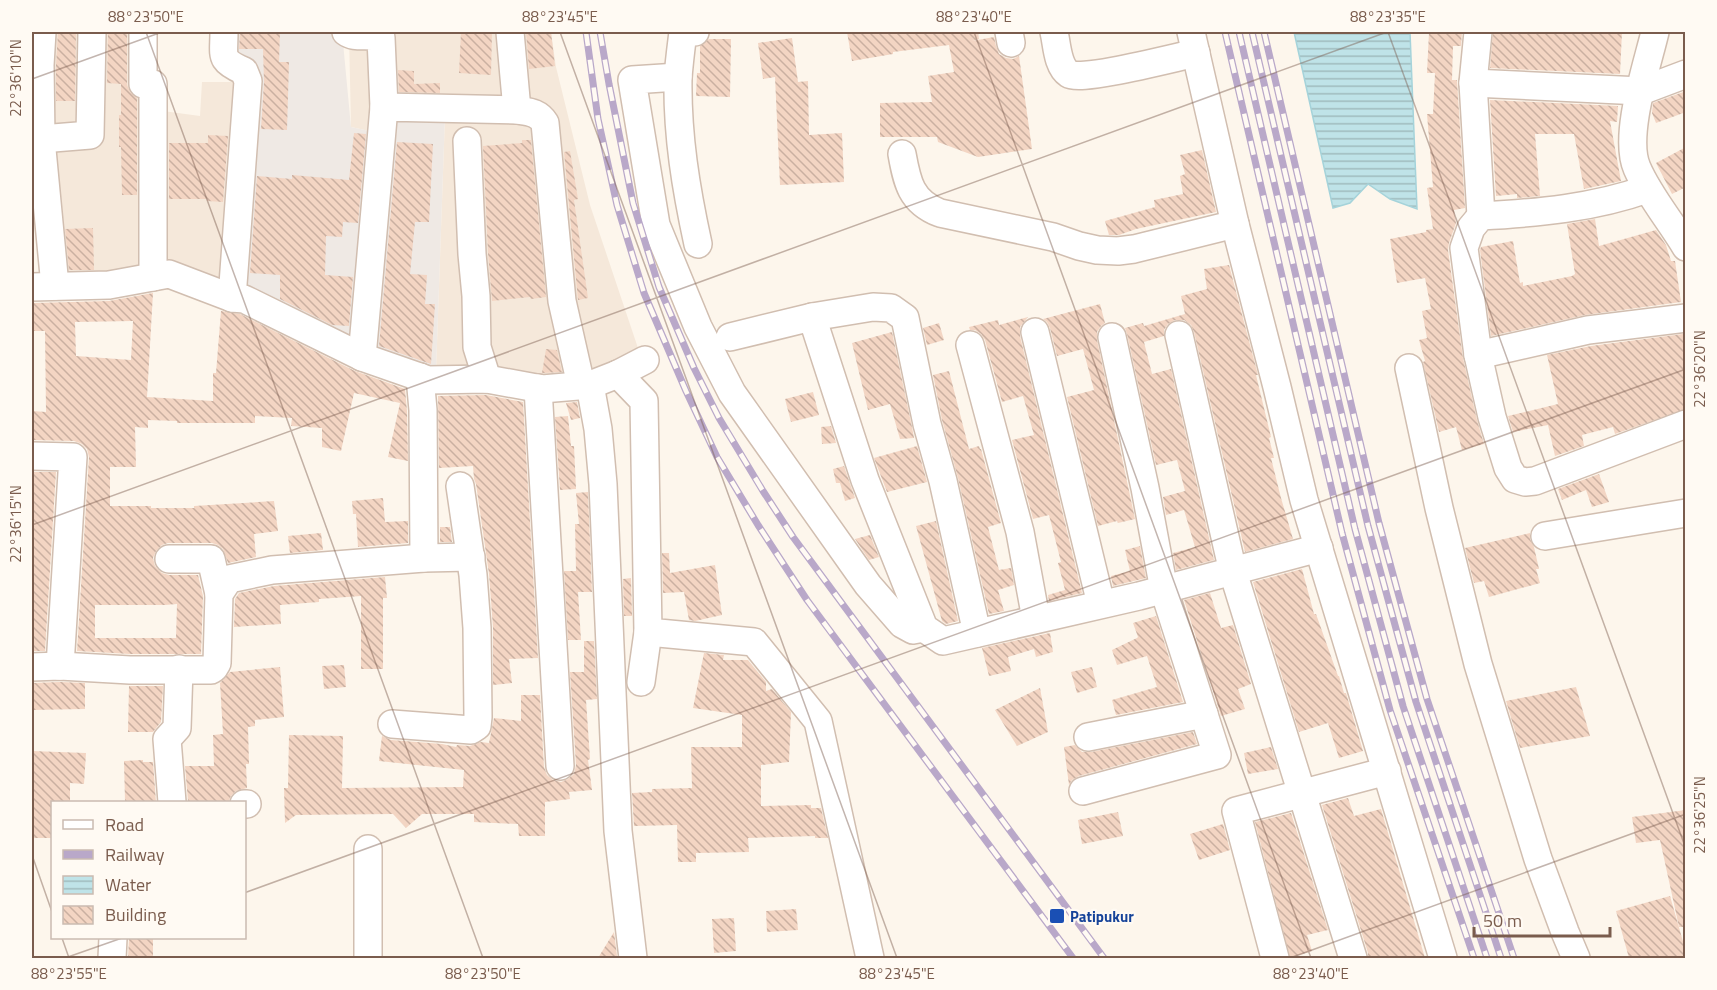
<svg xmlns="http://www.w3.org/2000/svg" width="1717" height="990" viewBox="0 0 1717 990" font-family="'Titillium Web',sans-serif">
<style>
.residential{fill:#f5e8da}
.industrial{fill:#efe9e4}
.water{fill:url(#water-rules);stroke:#a5d3da;stroke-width:1.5}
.building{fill:url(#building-back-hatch);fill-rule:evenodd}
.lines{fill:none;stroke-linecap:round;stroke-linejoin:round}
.minor-casing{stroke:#d1beb0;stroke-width:30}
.minor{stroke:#fff;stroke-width:27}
.rail-casing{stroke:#b9a8c9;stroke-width:7}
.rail{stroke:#fffaf3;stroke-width:4.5;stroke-dasharray:14;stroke-linecap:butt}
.ticks{fill:none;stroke:#7a5c4d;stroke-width:1.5;stroke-opacity:0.45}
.transit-dot{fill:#1a4fb4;stroke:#fffaf3;stroke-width:2}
.labels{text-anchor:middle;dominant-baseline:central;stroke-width:4.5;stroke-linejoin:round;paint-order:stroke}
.transit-label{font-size:15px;font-weight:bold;fill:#164399;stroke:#fffaf3;text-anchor:start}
.neatline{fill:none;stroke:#7a5c4d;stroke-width:2}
.ticks-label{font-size:15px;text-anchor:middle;fill:#7a5c4d}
</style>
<defs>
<pattern id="water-rules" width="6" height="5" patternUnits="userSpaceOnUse" patternTransform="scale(1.5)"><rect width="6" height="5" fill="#bfe3e8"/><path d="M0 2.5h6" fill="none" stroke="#a0bbbe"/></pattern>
<pattern id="building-back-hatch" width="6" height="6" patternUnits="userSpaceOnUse" patternTransform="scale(1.5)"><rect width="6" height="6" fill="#f3d5c3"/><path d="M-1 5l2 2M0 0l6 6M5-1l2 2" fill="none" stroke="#cab0a1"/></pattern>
</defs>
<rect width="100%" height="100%" fill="#fdf6ec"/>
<g class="residential">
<polygon points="42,32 148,32 163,111 200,116 202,82 239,82 227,283 61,281"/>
<polygon points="349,32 551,32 556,67 590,205 640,354 594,378 436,372 445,116 388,135 351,127"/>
</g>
<polygon class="industrial" points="229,32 342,32 351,127 388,135 387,114 445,115 436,372 241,295 254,69 231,63"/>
<polygon class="water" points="1294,32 1410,32 1417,209 1390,199 1368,184 1350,203 1333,208"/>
<g class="building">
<polygon points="58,32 76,32 75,101 56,101 56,65"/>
<polygon points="108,32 127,32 127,85 130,92 137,98 137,195 122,195 121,147 119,147 119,115 121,115 121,84 107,83"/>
<polygon points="240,32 280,32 279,62 289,62 287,130 261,129 264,82 263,49 239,49"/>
<polygon points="461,32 492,32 491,75 459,73"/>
<polygon points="526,32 551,32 555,66 529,69"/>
<polygon points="847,32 978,32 979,39 972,41 994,37 996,46 999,54 1006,58 1013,59 1019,56 1032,149 978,157 938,142 937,137 880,137 880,103 932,102 928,76 954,72 949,45 893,52 893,54 852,61"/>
<polygon points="1429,32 1462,32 1461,46 1453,46 1452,80 1457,80 1465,208 1454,210 1456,223 1449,243 1448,250 1463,358 1477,420 1484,444 1462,450 1456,427 1439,432 1423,362 1425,361 1419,340 1427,338 1422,311 1431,309 1425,278 1397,283 1390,239 1426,232 1426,230 1433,229 1427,188 1433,187 1427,114 1433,114 1435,73 1427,73"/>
<polygon points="1493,32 1622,32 1620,74 1490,68"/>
<polygon points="792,38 798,82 808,81 809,135 842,133 844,182 780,185 775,77 763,79 758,43"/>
<polygon points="709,39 731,39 730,97 696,96 697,73 700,73 700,46"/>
<polygon points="398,70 414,71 414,84 440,83 440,93 399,92"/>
<polygon points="1686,91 1686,112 1656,123 1652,113 1653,103"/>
<polygon points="1490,100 1618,106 1617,122 1610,121 1621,181 1584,189 1574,134 1535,134 1540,196 1517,198 1517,194 1496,196"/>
<polygon points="354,133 366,134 358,223 343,222 342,237 326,236 325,275 353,277 349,326 332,325 280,299 280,275 250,273 257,176 292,179 292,175 349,180"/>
<polygon points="208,135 228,136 223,202 207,201 207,199 169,199 169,143 208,143"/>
<polygon points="522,140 531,140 546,297 531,299 530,297 492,301 488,253 483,146 522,143"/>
<polygon points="397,142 433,144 429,222 415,222 410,274 427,275 425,304 435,304 431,364 379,346"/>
<polygon points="1686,147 1686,187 1672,194 1656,163"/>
<polygon points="1202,150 1216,212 1136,229 1119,235 1109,235 1105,221 1155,207 1154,200 1183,194 1180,176 1185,174 1180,155"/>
<polygon points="570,151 578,199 574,200 588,298 578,300 564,152"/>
<polygon points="1595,219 1599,246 1656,230 1666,245 1671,261 1675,261 1681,302 1585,315 1491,336 1480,250 1481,247 1513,241 1520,283 1523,282 1523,286 1572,276 1575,274 1567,224"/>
<polygon points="93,228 94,270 69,270 65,229"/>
<polygon points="1229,265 1258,375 1256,375 1271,437 1269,438 1274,458 1271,458 1281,498 1293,539 1245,552 1194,332 1191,325 1184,320 1175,320 1168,324 1164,330 1164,336 1144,342 1152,374 1171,369 1214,560 1176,570 1173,553 1195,547 1184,510 1166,515 1163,497 1185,491 1177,460 1156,465 1127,334 1125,328 1143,323 1144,326 1185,314 1181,296 1207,289 1204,269"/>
<path d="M153,293L147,397L213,401V373H216L221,311L240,314L355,371L405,389L407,411L408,461L388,457L400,403L354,393L341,451L322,447V428L291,426L292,418L255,416V423H177V421L148,420V428L135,427L136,467H110V506H151V508H194V506L274,501L278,531L254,534L256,557L228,563L223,549L218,545L212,543H168L162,545L156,551L153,558L155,566L162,573L169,575H198L203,596L201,654H130L77,651L89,457L87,449L82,444L74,441L32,440V411L46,412L45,331H34V303L109,301ZM133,321L131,360L76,356L75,322ZM177,604L176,638H95V605H165Z"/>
<polygon points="1100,304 1105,323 1101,326 1097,332 1097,340 1135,519 1118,523 1117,521 1098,526 1067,397 1094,390 1083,349 1057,356 1050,328 1047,322 1043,319"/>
<polygon points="1028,317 1020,327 1020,336 1082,593 1049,601 1048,595 1065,590 1058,563 1061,562 1049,515 1033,519 1012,440 1034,435 1023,396 1002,402 985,340 981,334 975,330 970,330 969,327 998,320 999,325"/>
<polygon points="939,323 944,340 927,345 923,328"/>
<polygon points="892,332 912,427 914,438 900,439 890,404 868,410 852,343"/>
<polygon points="1683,334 1686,346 1686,409 1615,434 1613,427 1582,435 1584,446 1555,456 1548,425 1513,432 1508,416 1558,404 1547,355 1591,346"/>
<polygon points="546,349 557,350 562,372 542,373"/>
<polygon points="949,371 969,449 979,446 980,449 981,449 1001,523 988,527 999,570 1011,568 1014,585 998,590 1004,611 989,614 958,478 942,420 933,375"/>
<polygon points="813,392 819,415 791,422 785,399"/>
<polygon points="486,395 523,402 538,658 509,659 512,683 493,685 493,628 489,574 476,484 474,479 473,466 439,468 438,396"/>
<polygon points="577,402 580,418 571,420 566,403"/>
<polygon points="568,416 571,446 574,446 576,489 560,490 555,417"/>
<polygon points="831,426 836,443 822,444 821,427"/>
<polygon points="917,446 927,482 887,492 874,458"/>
<polygon points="844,466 855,498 845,501 840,483 836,483 833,469"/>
<polygon points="32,472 56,472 45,651 32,651"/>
<polygon points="1599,474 1609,502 1592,507 1586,490 1562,500 1558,489"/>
<polygon points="588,492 592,592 578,592 581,640 568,640 564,571 576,571 575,524 579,524 576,493"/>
<polygon points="383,498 385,522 408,521 408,543 358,547 356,514 353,514 352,501"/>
<polygon points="936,521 958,621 946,624 942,621 916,526"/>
<polygon points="440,527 450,527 452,542 440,542"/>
<polygon points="321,533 323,550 290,553 288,536"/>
<polygon points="1530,533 1530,539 1534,547 1539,569 1536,569 1540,583 1489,597 1484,581 1474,583 1465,548"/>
<polygon points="870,535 879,557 869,560 855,539"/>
<polygon points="1140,546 1146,578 1113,586 1111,576 1130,571 1125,550"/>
<polygon points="662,553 669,553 670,573 715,565 722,615 695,621 689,620 684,592 663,593"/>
<polygon points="1302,569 1314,614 1316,614 1338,676 1339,676 1344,693 1346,693 1363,751 1339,758 1328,723 1299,732 1253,582"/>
<polygon points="385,577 387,598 383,598 383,669 361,669 361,596 319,599 319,602 280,605 281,624 234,627 235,599 239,593 274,586"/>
<polygon points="631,578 632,616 624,616 623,579"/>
<polygon points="1210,593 1221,628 1233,625 1251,684 1238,689 1245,709 1221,716 1184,600"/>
<polygon points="1156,616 1183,702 1116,715 1112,700 1157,687 1147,656 1117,665 1112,650 1137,638 1138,637 1133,623"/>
<polygon points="1050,633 1053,652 1036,657 1034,649 1008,657 1011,671 989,676 982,648"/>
<polygon points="584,641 594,641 597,699 586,700 590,759 588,760 592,790 569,792 570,799 545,802 545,836 519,836 518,824 474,822 474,814 422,814 406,828 393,814 296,815 285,823 284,788 288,788 289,735 343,736 342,788 463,787 464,770 379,761 382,736 391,740 442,744 456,747 457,745 470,746 481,742 489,743 494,718 521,721 521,695 540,695 544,767 547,775 553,780 561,782 568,779 574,774 576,765 570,672 584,672"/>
<polygon points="704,653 724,655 723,660 748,660 766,682 766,691 772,689 791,712 789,762 761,765 761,806 811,805 811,808 821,808 828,838 815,838 815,836 748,838 749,852 696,853 696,862 678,862 677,825 634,826 632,793 652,792 652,789 692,788 691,747 742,747 742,715 693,708"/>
<polygon points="344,665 346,687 324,689 322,666"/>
<polygon points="280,667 284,717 255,720 255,726 248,727 249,764 246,764 247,788 236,791 231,796 229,801 188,801 185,766 214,766 213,735 223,734 220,683 230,672"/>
<polygon points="1092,667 1097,687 1077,693 1071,672"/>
<polygon points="60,682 85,683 85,709 32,710 32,683"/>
<polygon points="129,686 163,686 161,722 153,732 128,732"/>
<polygon points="1576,687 1590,736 1520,748 1506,701"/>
<polygon points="1040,688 1048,732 1017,746 995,710"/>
<polygon points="1193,732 1197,744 1079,776 1072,780 1069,785 1064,747 1075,745 1082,752 1091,752"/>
<polygon points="1271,747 1278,769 1248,774 1244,753"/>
<polygon points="32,751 86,753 84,784 70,783 70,802 52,802 52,838 32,838"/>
<polygon points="143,760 143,762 153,762 156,802 125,801 124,761"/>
<polygon points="1348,798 1354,816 1381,809 1425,958 1368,958 1368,953 1322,805"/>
<polygon points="1686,810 1686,927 1679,927 1660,840 1636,843 1632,817"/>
<polygon points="1118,812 1123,836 1082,844 1078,820"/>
<polygon points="1291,813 1328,930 1307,935 1312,951 1290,958 1255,822"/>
<polygon points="1223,824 1230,850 1199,860 1190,834"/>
<polygon points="1670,896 1686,952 1686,958 1629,958 1616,911"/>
<polygon points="796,909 798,930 767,932 766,911"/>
<polygon points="734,918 736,951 714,953 712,919"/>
<polygon points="614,932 617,956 615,958 598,958"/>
<polygon points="129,938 153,938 153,958 128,958"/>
</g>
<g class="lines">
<g class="minor-casing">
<g id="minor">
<polyline points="42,32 40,65 41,139 55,286"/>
<polyline points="143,32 143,84 153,84 153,277"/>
<path d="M224,32C224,57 219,60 244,71L248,81L232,298"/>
<path d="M346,32C355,39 370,33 381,38L384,107"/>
<polyline points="510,32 517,110"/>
<path d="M695,32H683C681,48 679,63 678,78C677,135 686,189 698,244"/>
<polyline points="1009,32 1011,43"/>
<path d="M1054,32C1057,44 1057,66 1069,74C1081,82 1176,57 1196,53"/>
<polyline points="1191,32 1235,224 1277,387 1304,500 1443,958"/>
<polyline points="1478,32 1473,83 1481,216"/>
<path d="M1655,32C1647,66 1623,136 1637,168C1649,196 1670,220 1686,247"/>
<polyline points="678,77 632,80 656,225 698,327 732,393 868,585 902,624 913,630 924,628"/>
<polyline points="1473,83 1641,91 1686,74"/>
<polyline points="41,139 90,135 92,32"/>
<polyline points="467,141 472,254 476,296 477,347 487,379"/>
<path d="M902,154C907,182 911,202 940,213L1053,237L1079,246L1097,250L1118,251L1134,249L1235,224"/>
<path d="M1647,189C1594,208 1537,213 1481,216L1471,228L1464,248L1478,355L1492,417L1508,468L1515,479L1525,482L1535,481L1686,424"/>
<polyline points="32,287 109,285 169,274 232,298 244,299 362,357 428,380 487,379 542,389 590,385 618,374 645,360"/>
<polyline points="812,317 865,480 924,628 943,641 1139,596 1319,548"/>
<polyline points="1035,332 1101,604"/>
<polyline points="1179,335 1233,572 1353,958"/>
<polyline points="730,337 812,317 873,307 891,308 905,318 927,424 943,481 977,633"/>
<polyline points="970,345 1020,532 1036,619"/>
<polyline points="1478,355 1588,330 1686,318"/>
<path d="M362,357L384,107L517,110C529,112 538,112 545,123L562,301L581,385"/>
<polyline points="1409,368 1439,508 1478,664 1538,859 1565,932 1576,958"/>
<polyline points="618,374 644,401 648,632 754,642 818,721 870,958"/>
<polyline points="420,377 423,410 424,558"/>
<polyline points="590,385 598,429 603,484 618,831 633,958"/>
<polyline points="538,388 560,766"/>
<polyline points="32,456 73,457 60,666"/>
<polyline points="1545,536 1686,513"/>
<polyline points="169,559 211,559 219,594"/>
<polyline points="32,667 60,666 130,670 211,670 214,668 217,663 219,594 229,579 272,570 424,558 471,557"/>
<polyline points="641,682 648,632"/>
<polyline points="392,724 471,730 477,726 478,717 477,628 473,575 460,486"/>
<polyline points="1088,737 1204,714"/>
<polyline points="1083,791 1217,755 1164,590 1145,488 1112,337"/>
<polyline points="172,802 167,739 177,728 179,669"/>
<polyline points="244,804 247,804"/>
<polyline points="368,849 368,958"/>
<polyline points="112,958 113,938"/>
<polyline points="1275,958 1236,811 1387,771"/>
</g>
</g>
<use href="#minor" class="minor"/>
<g class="rail-casing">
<g id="rail">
<polyline points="586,32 598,119 617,205 644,293 686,391 717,457 758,525 807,600 1073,958"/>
<polyline points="600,32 609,84 633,203 659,287 694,368 719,418 763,491 793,537 1104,958"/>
<polyline points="1225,32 1342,533 1390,710 1474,958"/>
<polyline points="1239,32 1355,529 1403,706 1487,958"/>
<polyline points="1252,32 1368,526 1416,702 1501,958"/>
<polyline points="1264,32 1379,523 1427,699 1514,958"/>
</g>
</g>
<use href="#rail" class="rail"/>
</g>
<path class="ticks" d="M146,32L483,958M560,32L897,958M974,32L1311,958M1388,32L1686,849M32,79L162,32M32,525L1387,32M32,855L52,912M244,893L1686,369M62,938L69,958M65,958L122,938M1290,958L1686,814"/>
<rect class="transit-dot" x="1049" y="908" width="16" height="16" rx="3"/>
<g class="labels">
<g class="transit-label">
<text x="1070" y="916">Patipukur</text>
</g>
</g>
<rect width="1717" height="990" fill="none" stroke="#fffaf3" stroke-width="66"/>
<rect x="51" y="801" width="195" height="138" fill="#fffaf3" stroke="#cabbb1" stroke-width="1.5"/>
<rect x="63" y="820" width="30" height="9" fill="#ffffff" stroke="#cabbb1" stroke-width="1.5"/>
<text x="105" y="831" font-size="18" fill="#7a5c4d">Road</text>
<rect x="63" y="850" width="30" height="9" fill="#b9a8c9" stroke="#cabbb1" stroke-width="1.5"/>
<text x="105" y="861" font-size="18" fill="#7a5c4d">Railway</text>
<rect x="63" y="876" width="30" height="18" fill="url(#water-rules)" stroke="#cabbb1" stroke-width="1.5"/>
<text x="105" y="891" font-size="18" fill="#7a5c4d">Water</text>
<rect x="63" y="906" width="30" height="18" fill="url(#building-back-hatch)" stroke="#cabbb1" stroke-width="1.5"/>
<text x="105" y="921" font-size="18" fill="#7a5c4d">Building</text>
<path d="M1474 927v9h136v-9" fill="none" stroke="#7a5c4d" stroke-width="3"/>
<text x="1483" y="927" font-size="18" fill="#7a5c4d" stroke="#fffaf3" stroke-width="4.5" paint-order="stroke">50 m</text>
<rect x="33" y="33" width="1651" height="924" class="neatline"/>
<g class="ticks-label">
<text x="146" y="22">88°23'50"E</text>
<text x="560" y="22">88°23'45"E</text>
<text x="974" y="22">88°23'40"E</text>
<text x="1388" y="22">88°23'35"E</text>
<text transform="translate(16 78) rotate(-90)" y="5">22°36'10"N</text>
<text transform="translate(1700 369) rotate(-90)" y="5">22°36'20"N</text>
<text transform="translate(16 524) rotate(-90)" y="5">22°36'15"N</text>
<text transform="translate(1700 815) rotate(-90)" y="5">22°36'25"N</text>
<text x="69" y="979">88°23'55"E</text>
<text x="483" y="979">88°23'50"E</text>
<text x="897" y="979">88°23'45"E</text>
<text x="1311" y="979">88°23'40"E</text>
</g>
</svg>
